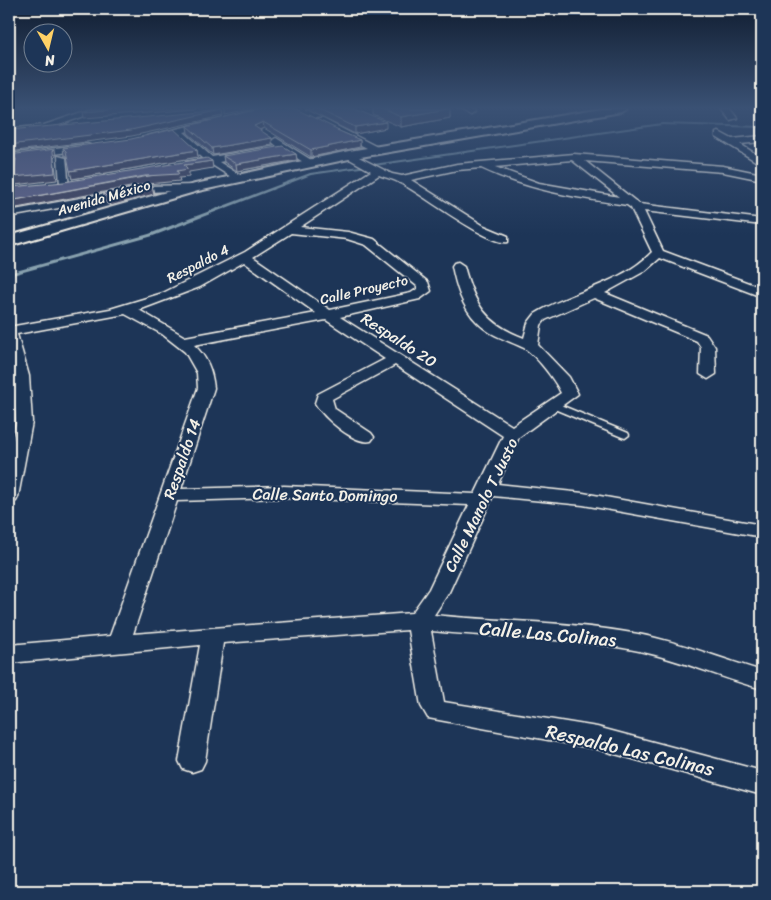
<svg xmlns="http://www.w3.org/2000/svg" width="771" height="900" viewBox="0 0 771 900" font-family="Sriracha,sans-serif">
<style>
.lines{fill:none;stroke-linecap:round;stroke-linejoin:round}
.stream{fill:#89a2af;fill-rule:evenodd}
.service-casing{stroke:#f4f1e8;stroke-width:3}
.minor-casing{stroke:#f4f1e8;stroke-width:3}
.tertiary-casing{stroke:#f4f1e8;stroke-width:4}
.service{fill:#1d3557;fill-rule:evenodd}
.minor{fill:#1d3557;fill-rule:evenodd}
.tertiary{fill:#1d3557;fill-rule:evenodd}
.wall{fill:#555878;stroke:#f4f1e8}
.shaded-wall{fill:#454762;stroke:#f4f1e8}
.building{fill:#63668c;stroke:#f4f1e8}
.labels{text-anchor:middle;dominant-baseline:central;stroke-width:4;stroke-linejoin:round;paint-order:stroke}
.far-street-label{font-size:14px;fill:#f4f1e8;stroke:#1d3557}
.street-label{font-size:16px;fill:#f4f1e8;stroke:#1d3557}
.near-street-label{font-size:19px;fill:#f4f1e8;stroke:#1d3557}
</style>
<rect width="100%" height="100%" fill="#1d3557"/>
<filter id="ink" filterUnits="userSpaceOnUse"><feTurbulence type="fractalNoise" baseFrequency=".02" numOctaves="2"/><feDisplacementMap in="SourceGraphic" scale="10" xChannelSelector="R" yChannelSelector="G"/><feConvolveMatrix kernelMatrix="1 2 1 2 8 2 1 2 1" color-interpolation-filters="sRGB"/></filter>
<g filter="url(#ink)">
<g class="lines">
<polygon class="stream" points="662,123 762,126 762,128 662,125 311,175 153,236 9,276 9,273 149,234 310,173"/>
<g class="service-casing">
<polygon id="service" points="552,404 558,404 628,433 629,435 625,438 622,437 552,408 551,406"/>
</g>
<g class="minor-casing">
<g id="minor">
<polygon points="92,109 104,109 48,129 9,135 9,129 44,125"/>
<polygon points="458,109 470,109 474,112 470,115"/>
<polygon points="721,109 730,109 737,118 730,120"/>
<polygon points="317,119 323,119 383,150 375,152 317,123"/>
<polygon points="210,121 213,122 213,126 184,132 212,157 277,146 271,141 276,138 316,163 308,165 284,150 219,162 243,177 244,179 239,182 209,163 185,166 185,162 203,159 175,134 152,139 147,136"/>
<polygon points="719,132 732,139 762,136 762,142 740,144 762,158 762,165 716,137 716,133"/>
<polygon points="87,144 90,145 90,149 9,160 9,154"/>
<path d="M349,152L392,174L402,176L457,164L574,154L723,166L762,174V180L723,172L585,161L639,204L762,219V225L644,211L663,251L762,288V297L660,258L645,271L605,293L707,335L715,347L716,374L708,379L700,374L701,347L697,341L594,298L545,320L541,325L538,345L569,377L578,394L519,437L498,484L583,493L762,525V537L583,505L493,496L449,592L434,615C502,622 571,621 638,634C680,642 722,659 762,671V689C721,678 681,660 639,651C570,637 500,638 431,631L444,702L597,727L762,771V795L597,749L428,718L421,706L408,630L223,643L205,761L201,769L192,772L183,769L179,761L200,645L9,663V645L110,636L198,388L197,373L185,352L162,334L125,314L17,334L29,376L32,422L18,497L16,501L9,503V454L16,422L13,376L9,358V327L110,309L163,293L245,252L371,171L346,157L344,155ZM572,160L619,197L539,183L495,167ZM481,168C527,190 577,198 627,205L631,208L652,252C620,285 572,291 535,314L528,323L524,338C486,324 474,304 464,266L458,262L454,263L452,266C456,286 462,307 477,322C490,336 508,340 524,348C536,355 555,380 561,393L512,426L340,317L420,299L431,291L428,282L374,239L348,232L300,227L379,175C386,178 394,179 400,183C421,193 489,246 508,242V236L484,226L411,180L457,170ZM291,233L347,239L366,245L417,286V289L411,293L330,310L253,257ZM244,262L316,313L185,337L139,310L200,287ZM326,320L385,359L318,394L315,403C323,417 354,445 371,441L374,437L371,433L335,409L332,399L395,365L503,436L475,494L284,486L181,489L214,388C212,370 207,357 194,345ZM284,498L469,505L429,589L412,613L133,634L177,501Z"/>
<polygon points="58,156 66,158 69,187 65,188 60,185"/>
<polygon points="195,185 200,188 199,190 147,192 9,217 9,211 147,186"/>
</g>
</g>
<g class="tertiary-casing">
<polygon id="tertiary" points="602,109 626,109 621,112 349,159 198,191 9,246 9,236 195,184 349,151"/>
</g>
<use href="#service" class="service"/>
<use href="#minor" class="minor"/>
<use href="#tertiary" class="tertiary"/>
</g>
<g class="wall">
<polygon points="260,109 339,130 339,131 360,140 360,147 311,157 264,128 260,130 272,145 213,155 188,133 187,126"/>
<polygon points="305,109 355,109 386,128 355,134"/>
<polygon points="373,109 450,109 450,118 401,127 373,115"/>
<polygon points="63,148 197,150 198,157 72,179 68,157 64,155"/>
<polygon points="296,154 297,160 237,171 224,162 223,156"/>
<polygon points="152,186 154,194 110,206 105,202 103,193"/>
</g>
<g class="shaded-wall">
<polygon points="118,109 197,109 84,118 83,112"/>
<polygon points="225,109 255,109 225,115"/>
<polygon points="447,109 450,109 450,118 401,127 401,117"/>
<polygon points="222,110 223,116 132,136 9,152 9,145"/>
<polygon points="263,122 264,128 254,132 254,126"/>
<polygon points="386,122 386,128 355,134 355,127"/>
<polygon points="272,138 272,145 213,155 212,148"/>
<polygon points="360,140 360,147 311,157 311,150"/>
<polygon points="55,149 56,156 54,158 57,180 15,185 13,177 53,151"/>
<polygon points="197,150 198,157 72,179 70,171"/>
<polygon points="296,154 297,160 237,171 236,164"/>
<polygon points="9,159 16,159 18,166 9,166"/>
<polygon points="212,161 213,168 189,172 189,177 179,178 180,181 147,184 11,209 9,201 177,171 184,165"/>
<polygon points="152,186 154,194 110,206 108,198"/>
</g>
<g class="building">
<polygon points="91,109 118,109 83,112"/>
<polygon points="260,109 296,109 339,130 337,130 360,140 311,150 263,122 254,126 272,138 212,148 187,126"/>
<polygon points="317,109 355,109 386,122 355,127"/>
<polygon points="383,109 447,109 401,117"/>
<polygon points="222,110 131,130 9,145 9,130"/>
<polygon points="174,129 197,150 70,171 66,151 63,148 131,139"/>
<polygon points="283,146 296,154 236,164 223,156"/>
<polygon points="55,149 53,151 55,173 13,177 16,159 9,159 9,155"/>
<polygon points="207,158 212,161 184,165 188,169 177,171 179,174 145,176 9,201 11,187 64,182"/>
<polygon points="152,186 108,198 103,193"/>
</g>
</g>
<linearGradient id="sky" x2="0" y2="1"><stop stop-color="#101d30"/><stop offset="0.46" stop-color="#3a5174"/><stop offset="1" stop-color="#3a5174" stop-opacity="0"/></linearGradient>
<rect width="771" height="235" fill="url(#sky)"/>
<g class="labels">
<g class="far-street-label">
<text transform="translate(104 198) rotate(-16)">Avenida México</text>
<text transform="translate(198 264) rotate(-27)">Respaldo 4</text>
<text transform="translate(364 290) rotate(-13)">Calle Proyecto</text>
</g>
<g class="street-label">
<text transform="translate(399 340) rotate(33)">Respaldo 20</text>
<text transform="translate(182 459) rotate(-71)">Respaldo 14</text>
<text transform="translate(325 495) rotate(1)">Calle Santo Domingo</text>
<text transform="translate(481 505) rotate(-64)">Calle Manolo T Justo</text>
</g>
<g class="near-street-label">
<text transform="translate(548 634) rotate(5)">Calle Las Colinas</text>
<text transform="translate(630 750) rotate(13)">Respaldo Las Colinas</text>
</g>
</g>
<rect width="771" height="900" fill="none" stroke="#1d3557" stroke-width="30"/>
<rect x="15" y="15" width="741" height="870" fill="none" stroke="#f4f1e8" stroke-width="2" filter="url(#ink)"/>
<g transform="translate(48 48) rotate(172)"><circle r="24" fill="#1d3557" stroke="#738091"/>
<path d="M0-4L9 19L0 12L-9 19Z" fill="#ffd166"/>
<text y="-8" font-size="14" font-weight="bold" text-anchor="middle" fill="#f4f1e8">N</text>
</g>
</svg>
